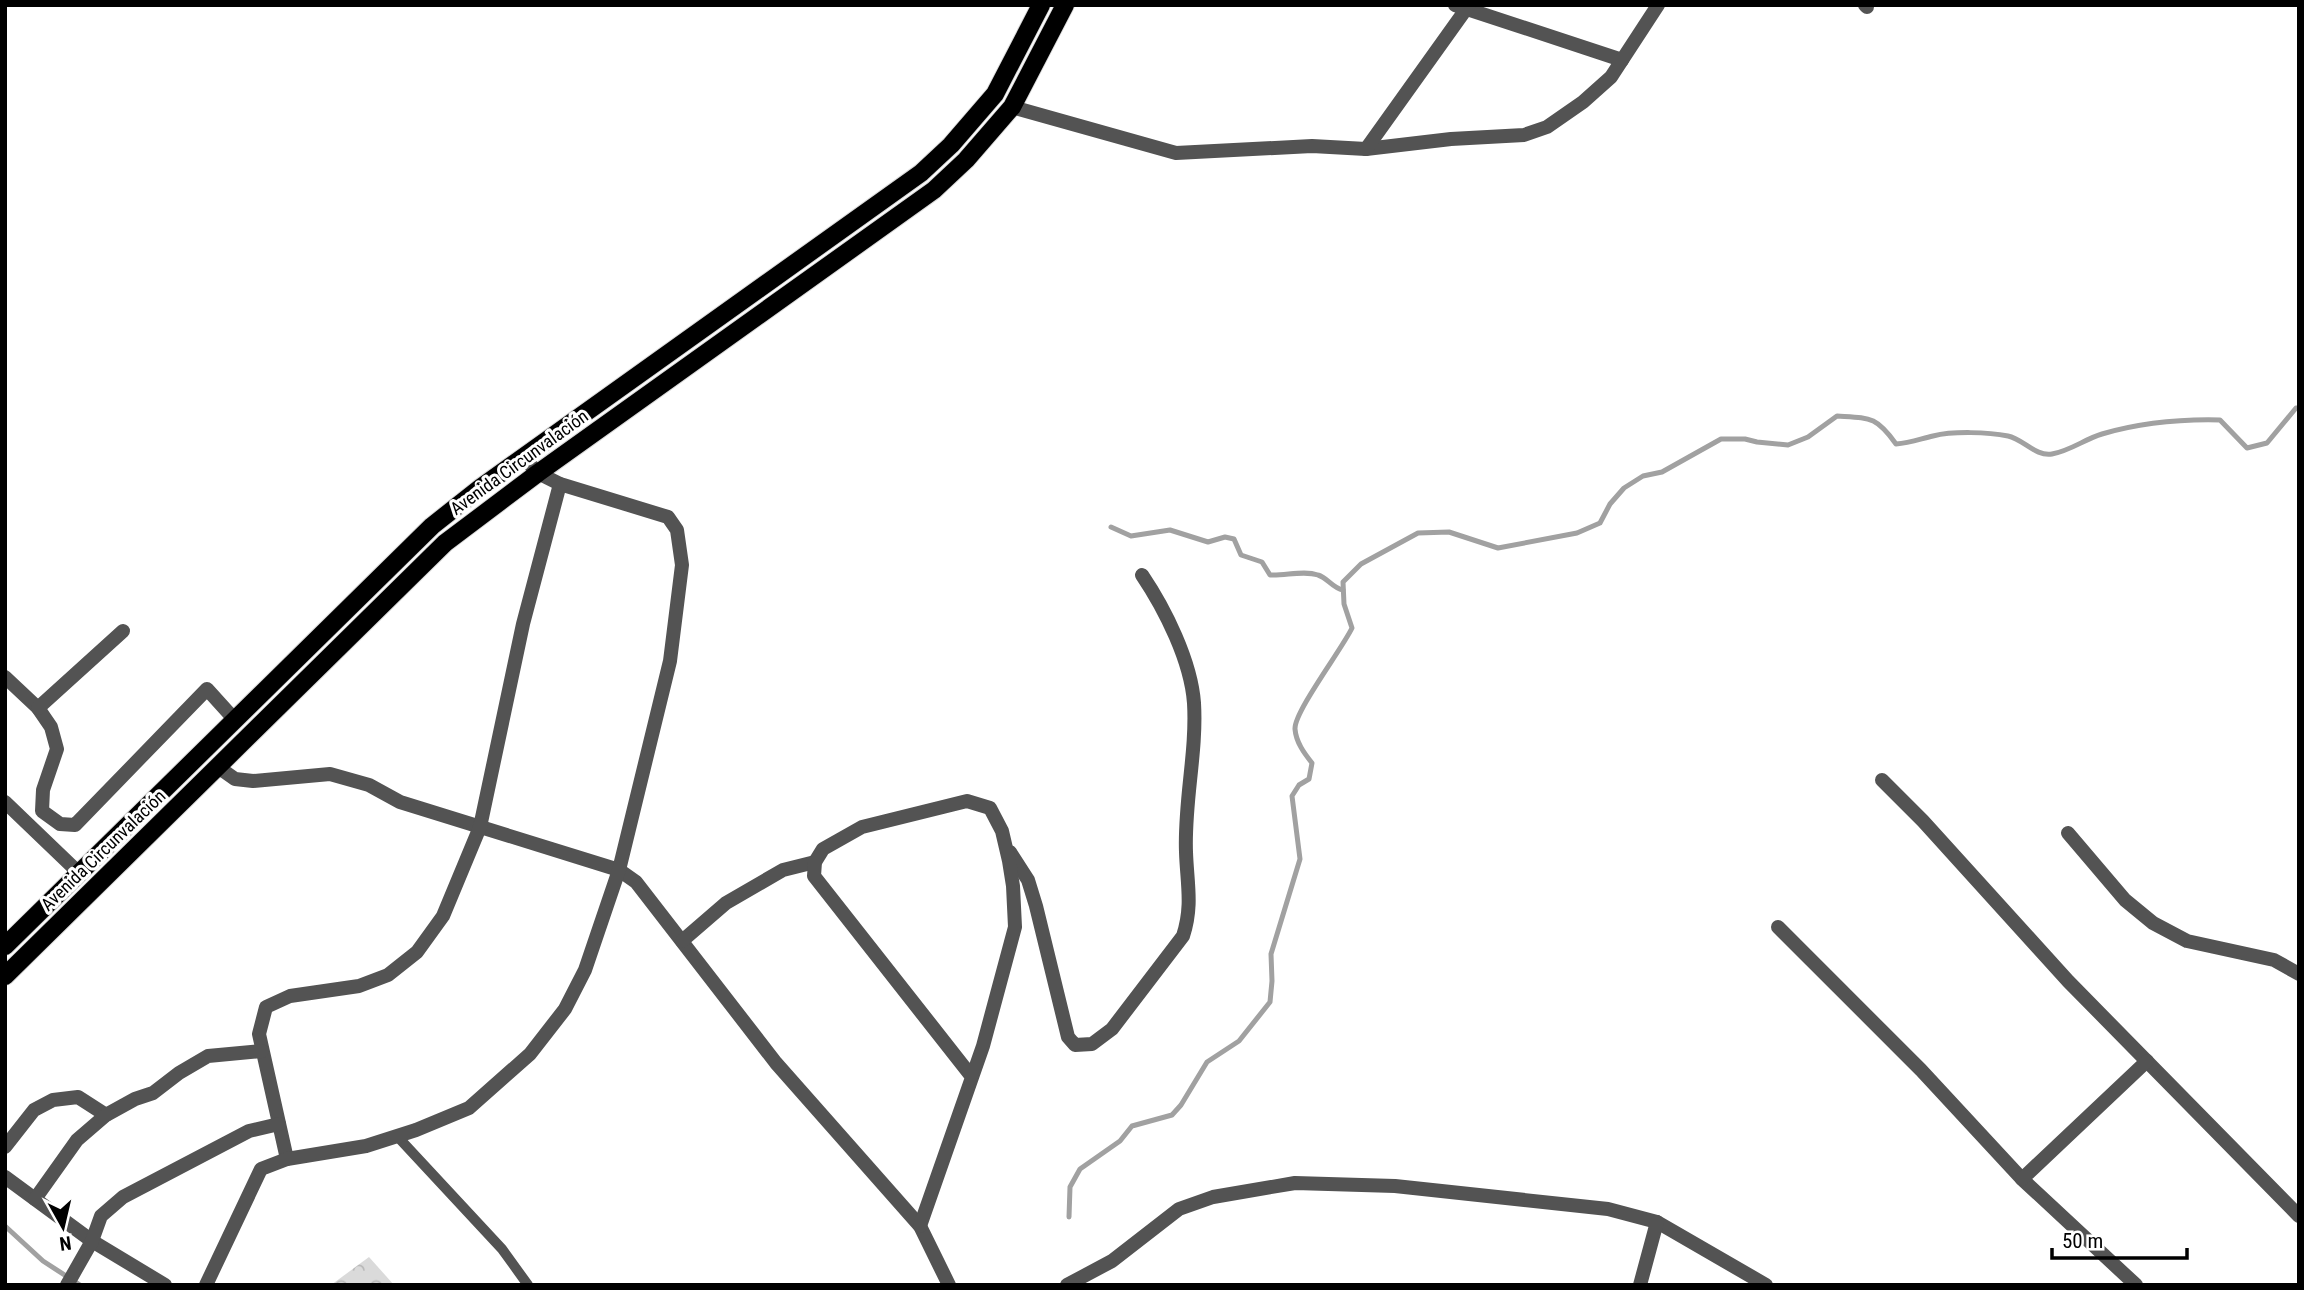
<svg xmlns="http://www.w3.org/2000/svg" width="2304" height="1290" viewBox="0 0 2304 1290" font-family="'Roboto Condensed',sans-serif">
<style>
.forest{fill:url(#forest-crowns)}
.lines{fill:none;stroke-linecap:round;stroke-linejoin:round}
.stream{stroke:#a1a1a1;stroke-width:5}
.primary-casing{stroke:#dbdbdb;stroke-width:20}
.service{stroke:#535353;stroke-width:10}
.minor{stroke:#535353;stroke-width:14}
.primary{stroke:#000;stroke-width:18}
.labels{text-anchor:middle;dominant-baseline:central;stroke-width:6;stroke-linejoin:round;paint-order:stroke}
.street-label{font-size:18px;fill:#000;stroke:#fff}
</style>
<defs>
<pattern id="forest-crowns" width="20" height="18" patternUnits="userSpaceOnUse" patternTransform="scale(1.75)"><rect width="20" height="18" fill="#dadada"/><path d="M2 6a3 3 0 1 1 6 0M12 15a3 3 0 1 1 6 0" fill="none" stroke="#b9b9b9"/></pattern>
</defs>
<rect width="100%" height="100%" fill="#fff"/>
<polygon class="forest" points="369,1257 394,1285 331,1285"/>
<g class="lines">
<g class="stream">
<path d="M1111,527L1131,536L1170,530L1208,542L1225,537L1234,539L1241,555L1262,562L1270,575C1285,576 1304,570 1318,575C1328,578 1332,588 1343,590"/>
<path d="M1069,1217L1070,1187L1080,1169L1120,1141L1132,1126L1172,1115L1181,1105L1207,1062L1239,1041L1270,1002L1272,981L1271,954L1300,859L1292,796L1299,785L1309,779L1312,763C1304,753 1296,742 1295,729C1294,712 1342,649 1352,628L1344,604L1343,582L1361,564L1418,533L1449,532L1498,548L1577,533L1600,523L1610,504L1624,488L1643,476L1662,472L1721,439H1745L1757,442L1788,445L1808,437L1837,416C1870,418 1876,416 1896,444C1910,443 1920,439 1933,436C1953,431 1988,432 2008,436C2023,439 2036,457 2052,454C2070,451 2085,439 2102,434C2140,423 2180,419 2220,420L2247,448L2267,443L2296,408H2299"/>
<polyline points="5,1226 43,1261 80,1285"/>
</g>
<g class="primary-casing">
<g id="primary">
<polyline points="5,946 432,526 480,488 921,173 951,145 995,94 1041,5"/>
<polyline points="5,976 445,543 538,473 934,190 966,160 1012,107 1065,5"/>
</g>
</g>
<polyline class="service" points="397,1136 502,1249 528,1285"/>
<g class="minor">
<polyline points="1455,5 1622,60"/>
<polyline points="1865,5 1867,7"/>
<polyline points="1012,107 1176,153 1312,146 1366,149 1451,139 1524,135 1547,127 1583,102 1611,77 1658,5"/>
<polyline points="1366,149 1469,5"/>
<polyline points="5,677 38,708 51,727 57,749 43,790 42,811 60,824 75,825 207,689 235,720"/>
<polyline points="38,708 123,631"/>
<polyline points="218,767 235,779 253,781 330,774 369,785 400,802 619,870 636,882 776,1063 920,1226 949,1285"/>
<polyline points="1882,780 1923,821 2068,981 2299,1216"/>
<polyline points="5,802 79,873"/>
<polyline points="2068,833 2125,900 2153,923 2187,941 2274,960 2299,974"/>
<path d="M1010,852L1028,880L1036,906L1068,1037L1075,1045L1092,1044L1112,1029L1183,936C1193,906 1187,883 1186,852C1184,802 1197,752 1194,703C1191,661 1165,609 1142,575"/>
<polyline points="1778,927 1921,1070 2022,1179 2136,1285"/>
<polyline points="682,941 726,903 783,870 815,862"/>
<polyline points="5,1147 34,1110 53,1100 78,1097 106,1115"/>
<polyline points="287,1159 259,1034 266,1007 290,996 359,986 388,975 417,952 443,916 480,827 523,624 560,484"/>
<polyline points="5,1177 92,1241 165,1285"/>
<polyline points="2022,1179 2147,1061"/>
<polyline points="35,1199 77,1140 106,1115 135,1099 153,1093 179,1073 208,1056 262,1051"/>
<polyline points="920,1226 983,1046 1015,927 1013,886 1009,861 1002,831 990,808 967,801 862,827 823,849 815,862 814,876 972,1077"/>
<polyline points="67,1285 92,1241 101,1216 123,1197 249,1131 279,1124"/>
<polyline points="206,1285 261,1169 287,1159 366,1146 416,1130 469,1108 530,1054 565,1009 585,970 619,870 670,661 682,565 677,530 668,517 560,484 538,473 523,457"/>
<polyline points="1067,1285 1112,1261 1179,1209 1213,1197 1295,1183 1395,1186 1608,1209 1657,1222 1766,1285"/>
<polyline points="1640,1285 1657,1222"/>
</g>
<use href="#primary" class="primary"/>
</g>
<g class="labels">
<g class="street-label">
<text transform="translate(519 462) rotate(-36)">Avenida Circunvalación</text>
<text transform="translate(103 850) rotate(-44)">Avenida Circunvalación</text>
</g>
</g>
<rect width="2304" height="1290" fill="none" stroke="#000000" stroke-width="14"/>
<g transform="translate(63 1227) rotate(172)" stroke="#ffffff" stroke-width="5" paint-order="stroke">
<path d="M0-5L12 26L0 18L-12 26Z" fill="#000000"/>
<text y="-10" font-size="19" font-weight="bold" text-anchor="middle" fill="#000000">N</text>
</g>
<path d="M2052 1248v10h135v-10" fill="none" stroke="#000000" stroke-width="3.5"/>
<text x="2062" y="1248" font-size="21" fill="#000000" stroke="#ffffff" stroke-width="5" paint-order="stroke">50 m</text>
</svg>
